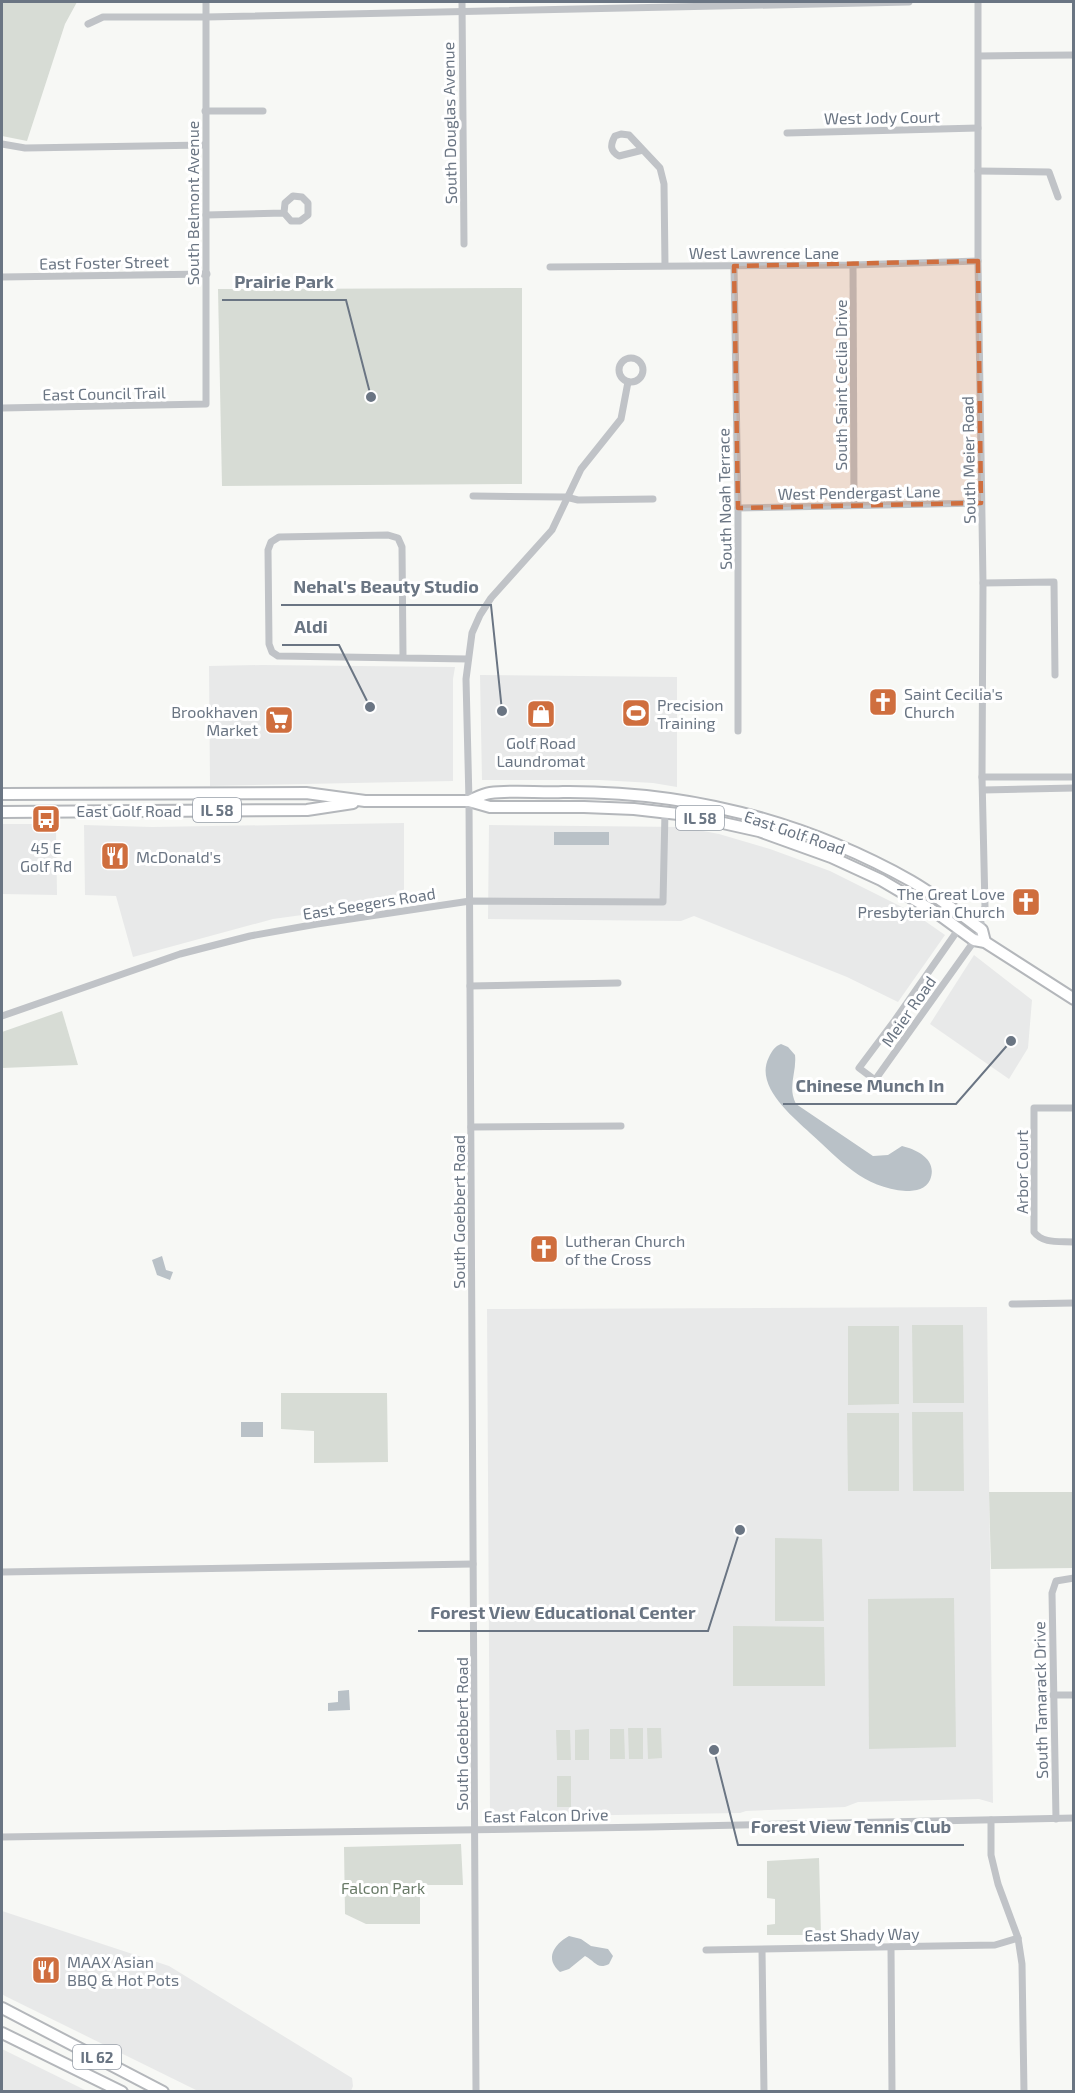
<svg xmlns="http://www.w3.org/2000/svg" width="1075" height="2093" viewBox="0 0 1075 2093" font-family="'Exo 2',sans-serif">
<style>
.built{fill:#e8e9e9}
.green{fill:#d7dcd5}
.water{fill:#b9c1c7}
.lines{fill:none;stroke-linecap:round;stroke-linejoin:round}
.primary-casing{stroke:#b4b7bb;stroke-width:14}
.minor{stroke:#c0c3c7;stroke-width:7}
.primary{stroke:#fff;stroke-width:10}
.marked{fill:#cf6e3e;fill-opacity:0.2;stroke:#cf6e3e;stroke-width:4.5;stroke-dasharray:12 8;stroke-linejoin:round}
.labels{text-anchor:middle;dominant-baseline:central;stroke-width:6;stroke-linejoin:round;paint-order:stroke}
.shield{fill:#fff;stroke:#979ea8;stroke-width:1.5}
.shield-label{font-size:15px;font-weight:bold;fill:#6a7583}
.street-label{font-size:16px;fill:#6a7583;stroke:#fff}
.poi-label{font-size:16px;fill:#6a7583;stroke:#fff;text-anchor:start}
.park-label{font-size:16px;fill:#6a7b68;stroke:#fff}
.leader{fill:none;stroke:#6a7583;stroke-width:2}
.callout-dot{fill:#6a7583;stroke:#fff;stroke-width:2}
.callout-label{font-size:18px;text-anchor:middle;font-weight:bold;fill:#6a7583;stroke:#fff;stroke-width:6;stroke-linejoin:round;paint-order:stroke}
</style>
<rect width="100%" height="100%" fill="#f7f8f5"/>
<g class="built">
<polygon points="262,665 455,667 453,679 453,781 210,786 209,666"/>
<polygon points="480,675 677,677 677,787 653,783 599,780 482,780"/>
<polygon points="404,823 404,901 273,919 133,957 116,896 85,895 84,825 152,827"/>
<polygon points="2,824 49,824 56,829 57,895 2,894"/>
<polygon points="489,825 682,827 719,834 770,849 830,871 912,912 945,935 898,1002 847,977 694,916 681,921 488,919"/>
<polygon points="974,955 1032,1000 1028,1048 1009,1079 930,1024"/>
<polygon points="987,1307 993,1803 979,1799 858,1802 845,1807 746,1811 740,1813 490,1817 487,1309"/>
<polygon points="2,1911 169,1966 352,2078 353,2086 351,2091 198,2091 5,1996 2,1994"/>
<polygon points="2,2049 87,2091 2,2091"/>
</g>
<g class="green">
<polygon points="2,2 77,2 65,24 27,141 2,136"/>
<polygon points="522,288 522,484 222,486 218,289"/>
<polygon points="62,1011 78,1065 2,1068 2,1032"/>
<polygon points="912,1325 963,1325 964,1403 913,1403"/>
<polygon points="848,1326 899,1326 899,1404 848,1405"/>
<polygon points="281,1393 387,1393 388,1462 314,1463 314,1431 281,1429"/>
<polygon points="912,1412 963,1412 964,1491 913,1491"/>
<polygon points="847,1413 899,1413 899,1491 848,1491"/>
<polygon points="989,1492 1073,1492 1073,1568 991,1569"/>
<polygon points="775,1538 822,1539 824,1621 775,1621"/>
<polygon points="954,1598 956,1747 869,1749 868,1599"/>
<polygon points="733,1626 824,1627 825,1686 733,1686"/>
<polygon points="628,1728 643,1728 643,1759 629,1759"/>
<polygon points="647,1728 661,1728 662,1758 648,1759"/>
<polygon points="589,1729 589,1760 575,1760 575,1730"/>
<polygon points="610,1729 624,1729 625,1759 610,1759"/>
<polygon points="556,1730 570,1730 571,1760 557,1760"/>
<rect x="557" y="1776" width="14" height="31"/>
<polygon points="461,1844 463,1885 420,1885 420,1924 366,1924 345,1914 344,1847"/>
<polygon points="819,1858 821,1935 767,1935 767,1925 775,1924 775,1899 767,1898 767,1861"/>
</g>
<g class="water">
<rect x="554" y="832" width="55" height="13"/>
<path d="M781,1044L788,1047L795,1055C797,1072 787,1087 796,1104L873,1156L888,1155L902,1146C918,1150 938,1160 930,1180C926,1189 916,1191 906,1191C863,1188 840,1160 810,1133C792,1116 754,1086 769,1057C772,1051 775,1046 781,1044Z"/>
<polygon points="162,1256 166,1270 173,1272 170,1280 157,1275 152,1260"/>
<rect x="241" y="1422" width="22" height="15"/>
<polygon points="349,1690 350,1710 328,1711 328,1703 338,1702 338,1691"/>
<path d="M569,1936L581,1939L591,1946L608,1949L613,1956L609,1964C597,1970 595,1961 585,1956L569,1969L560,1972C545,1959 553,1945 569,1936Z"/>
</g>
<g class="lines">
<g class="primary-casing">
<g id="primary">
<polyline points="2,794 306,793 365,801 469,801 490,807 584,807 634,809 687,815 759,831 831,857 881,880 937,913 974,940 985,942 1074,999"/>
<path d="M469,801C476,798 483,794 490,793C512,790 540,793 563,792C686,791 804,821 911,881C935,895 959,913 982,930L985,942"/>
<polyline points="2,812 307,810 353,803"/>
<polyline points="2,2008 163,2092"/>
<polyline points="2,2033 122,2092"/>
</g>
</g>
<g class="minor">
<polyline points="462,2 464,244"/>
<polyline points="88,24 103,17 206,17 909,2"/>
<polyline points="979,56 1074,55"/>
<polyline points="205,111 263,111"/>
<polyline points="787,133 978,128"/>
<polyline points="2,144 25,148 205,145"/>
<path d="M643,150L619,156C610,151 610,145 615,136L621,134L629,135L660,168L664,184L665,265"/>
<polyline points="978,171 1049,172 1058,197"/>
<polyline points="206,215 284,213 291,221 300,221 308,215 308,203 302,197 293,196 285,203 284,213"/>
<polyline points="853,265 854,505"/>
<polyline points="734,266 738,508 738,731"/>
<polyline points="550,267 853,265 978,261"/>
<polyline points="2,277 207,274"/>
<circle cx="631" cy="370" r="12"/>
<polyline points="2,408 206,404 206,2"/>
<polyline points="473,496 566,497 578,500 653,499"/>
<polyline points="738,508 981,503"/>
<polyline points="983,583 1054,582 1055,675"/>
<polyline points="403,656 402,547 398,538 388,535 279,537 271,542 268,550 269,644 272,652 278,656 468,659"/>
<polyline points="982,777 1074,777"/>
<polyline points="983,790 1074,788"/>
<polyline points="960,927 895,1020 859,1068 875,1080 982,930 980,916 985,907 982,777 983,583 978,261 978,2"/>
<polyline points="470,986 618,983"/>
<polyline points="2,1016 180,954 250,936 317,924 470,901 663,902 665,812"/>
<path d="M1074,1108H1034V1232C1043,1244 1059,1241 1074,1242"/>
<polyline points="471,1127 621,1126"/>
<polyline points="1012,1304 1074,1303"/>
<polyline points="2,1572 473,1564"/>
<polyline points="1053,1695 1074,1695"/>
<polyline points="1056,1819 1052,1593 1056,1581 1074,1578"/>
<polyline points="991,1820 991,1855 998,1884 1018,1938 1022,1964 1024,2092"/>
<polyline points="2,1837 649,1827 1074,1818"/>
<polyline points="891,1947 892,2092"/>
<polyline points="706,1950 995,1945 1018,1938"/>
<polyline points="762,1950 764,2092"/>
<polyline points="476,2092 469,801 466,679 472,633 480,615 491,598 552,530 581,469 621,419 628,382"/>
</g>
<use href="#primary" class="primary"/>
</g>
<path class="marked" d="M978,261L981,503L738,508L734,266Z"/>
<defs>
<g id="church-square" transform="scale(1.5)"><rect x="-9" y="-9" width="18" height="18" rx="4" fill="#cf6e3e" stroke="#fff"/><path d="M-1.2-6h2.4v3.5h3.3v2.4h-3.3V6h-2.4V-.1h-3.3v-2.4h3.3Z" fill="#fff"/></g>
<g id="stadium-square" transform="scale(1.5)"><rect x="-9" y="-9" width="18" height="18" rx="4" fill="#cf6e3e" stroke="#fff"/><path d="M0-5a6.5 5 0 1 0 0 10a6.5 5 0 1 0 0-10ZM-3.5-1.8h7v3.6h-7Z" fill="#fff"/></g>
<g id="shop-square" transform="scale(1.5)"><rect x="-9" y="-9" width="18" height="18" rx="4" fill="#cf6e3e" stroke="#fff"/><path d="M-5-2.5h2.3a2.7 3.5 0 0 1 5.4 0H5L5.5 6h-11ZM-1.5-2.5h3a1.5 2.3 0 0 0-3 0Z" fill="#fff"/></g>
<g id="supermarket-square" transform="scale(1.5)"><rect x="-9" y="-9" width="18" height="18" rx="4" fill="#cf6e3e" stroke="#fff"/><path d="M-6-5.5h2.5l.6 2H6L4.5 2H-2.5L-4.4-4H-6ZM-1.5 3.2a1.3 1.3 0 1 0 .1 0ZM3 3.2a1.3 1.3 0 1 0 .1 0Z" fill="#fff"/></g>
<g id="bus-square" transform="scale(1.5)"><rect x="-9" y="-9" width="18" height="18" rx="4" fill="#cf6e3e" stroke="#fff"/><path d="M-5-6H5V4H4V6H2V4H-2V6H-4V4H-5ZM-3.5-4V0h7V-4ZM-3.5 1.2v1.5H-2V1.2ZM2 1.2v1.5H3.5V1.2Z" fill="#fff"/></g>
<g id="restaurant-square" transform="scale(1.5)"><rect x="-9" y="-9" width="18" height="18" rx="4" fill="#cf6e3e" stroke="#fff"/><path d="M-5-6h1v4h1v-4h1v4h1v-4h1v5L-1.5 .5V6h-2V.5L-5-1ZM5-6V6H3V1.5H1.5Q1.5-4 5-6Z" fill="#fff"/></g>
</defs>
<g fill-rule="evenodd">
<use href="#church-square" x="883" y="702"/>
<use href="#stadium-square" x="636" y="713"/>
<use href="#shop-square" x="541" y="714"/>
<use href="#supermarket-square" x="279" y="720"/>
<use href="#bus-square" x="46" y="819"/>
<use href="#restaurant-square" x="115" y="856"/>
<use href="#church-square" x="1026" y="902"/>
<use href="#church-square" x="544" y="1249"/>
<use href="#restaurant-square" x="46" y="1970"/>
</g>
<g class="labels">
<g class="shield">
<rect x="193" y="798" width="48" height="24" rx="4.5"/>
<rect x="676" y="806" width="48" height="24" rx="4.5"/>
<rect x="73" y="2045" width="48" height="24" rx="4.5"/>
</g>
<g class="shield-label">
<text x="217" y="810">IL 58</text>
<text x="700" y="818">IL 58</text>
<text x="97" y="2057">IL 62</text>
</g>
<g class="street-label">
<text transform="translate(882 117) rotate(-1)">West Jody Court</text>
<text transform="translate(449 123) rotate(-91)">South Douglas Avenue</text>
<text transform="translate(192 203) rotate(-90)">South Belmont Avenue</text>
<text x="764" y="252">West Lawrence Lane</text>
<text transform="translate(104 262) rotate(-1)">East Foster Street</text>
<text transform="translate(840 385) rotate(-90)">South Saint Ceclia Drive</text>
<text transform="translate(104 393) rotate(-1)">East Council Trail</text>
<text transform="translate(968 460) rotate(-91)">South Meier Road</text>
<text transform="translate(859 492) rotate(-1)">West Pendergast Lane</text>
<text transform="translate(724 499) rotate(-91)">South Noah Terrace</text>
<text x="129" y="810">East Golf Road</text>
<text transform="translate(795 832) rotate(19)">East Golf Road</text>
<text transform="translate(369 903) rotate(-9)">East Seegers Road</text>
<text transform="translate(908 1011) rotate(-55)">Meier Road</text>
<text transform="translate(1021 1172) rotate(-90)">Arbor Court</text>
<text transform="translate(458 1212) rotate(-90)">South Goebbert Road</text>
<text transform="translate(1040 1700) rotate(-91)">South Tamarack Drive</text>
<text transform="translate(461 1734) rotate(-90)">South Goebbert Road</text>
<text transform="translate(546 1815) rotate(-1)">East Falcon Drive</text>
<text transform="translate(862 1934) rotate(-1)">East Shady Way</text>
</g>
<g class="poi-label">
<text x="904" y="693">Saint Cecilia's<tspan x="904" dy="18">Church</tspan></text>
<text x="657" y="704">Precision<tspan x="657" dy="18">Training</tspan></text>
<text x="258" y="711" text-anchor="end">Brookhaven<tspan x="258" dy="18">Market</tspan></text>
<text x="541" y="742" text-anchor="middle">Golf Road<tspan x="541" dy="18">Laundromat</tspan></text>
<text x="46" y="847" text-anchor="middle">45 E<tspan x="46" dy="18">Golf Rd</tspan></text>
<text x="136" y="856">McDonald's</text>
<text x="1005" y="893" text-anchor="end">The Great Love<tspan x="1005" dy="18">Presbyterian Church</tspan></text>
<text x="565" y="1240">Lutheran Church<tspan x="565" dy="18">of the Cross</tspan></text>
<text x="67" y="1961">MAAX Asian<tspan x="67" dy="18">BBQ &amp; Hot Pots</tspan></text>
</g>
<g class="park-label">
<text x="383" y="1887">Falcon Park</text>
</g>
</g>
<path class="leader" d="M371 397L346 300H222M502 711L491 605H281M370 707L339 645H282M1011 1041L956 1104H783M740 1530L708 1631H418M714 1750L738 1845H964"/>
<g class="callout-dot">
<circle cx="371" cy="397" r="6"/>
<circle cx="502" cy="711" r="6"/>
<circle cx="370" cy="707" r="6"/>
<circle cx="1011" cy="1041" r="6"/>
<circle cx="740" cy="1530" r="6"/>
<circle cx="714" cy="1750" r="6"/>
</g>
<g class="callout-label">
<text x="284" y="288">Prairie Park</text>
<text x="386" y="593">Nehal's Beauty Studio</text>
<text x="311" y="633">Aldi</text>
<text x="870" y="1092">Chinese Munch In</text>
<text x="563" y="1619">Forest View Educational Center</text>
<text x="851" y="1833">Forest View Tennis Club</text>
</g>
<rect width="1075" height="2093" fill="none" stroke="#6a7583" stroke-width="6"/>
</svg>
